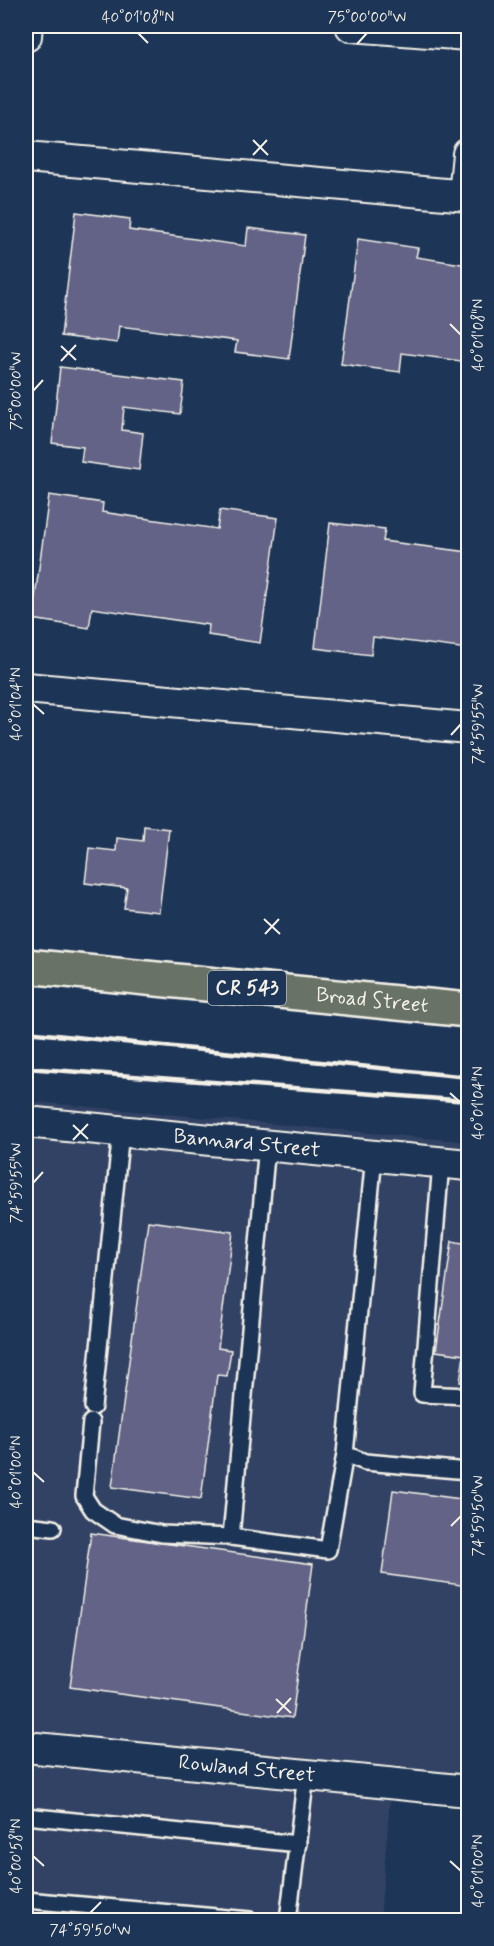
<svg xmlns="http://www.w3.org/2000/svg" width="494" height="1946" viewBox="0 0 494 1946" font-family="Mynerve,sans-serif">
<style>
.built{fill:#324365}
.building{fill:#636487;stroke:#f4f1e8;stroke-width:1.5}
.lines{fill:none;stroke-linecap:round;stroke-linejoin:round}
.lane-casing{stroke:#f4f1e8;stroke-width:20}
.street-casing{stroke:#f4f1e8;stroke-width:34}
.primary-casing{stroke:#f4f1e8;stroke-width:38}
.lane{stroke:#1d3557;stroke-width:15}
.street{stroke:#1d3557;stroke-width:30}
.primary{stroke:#697266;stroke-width:33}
.rail{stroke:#f4f1e8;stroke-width:4.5}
.ticks{fill:none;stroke:#f4f1e8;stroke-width:2}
.labels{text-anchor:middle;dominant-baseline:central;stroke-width:6;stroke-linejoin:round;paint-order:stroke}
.shield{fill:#1d3557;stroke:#b4b9bc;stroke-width:1.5}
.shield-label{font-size:20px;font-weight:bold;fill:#f4f1e8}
.street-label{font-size:21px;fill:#f4f1e8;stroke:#1d3557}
.neatline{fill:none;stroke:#f4f1e8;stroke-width:2}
.ticks-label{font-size:15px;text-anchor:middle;fill:#f4f1e8}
</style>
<rect width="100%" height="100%" fill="#1d3557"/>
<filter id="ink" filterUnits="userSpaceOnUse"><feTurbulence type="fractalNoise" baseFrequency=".0167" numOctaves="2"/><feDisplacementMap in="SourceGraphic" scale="12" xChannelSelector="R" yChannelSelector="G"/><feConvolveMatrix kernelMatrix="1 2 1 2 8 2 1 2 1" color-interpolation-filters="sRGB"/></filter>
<g filter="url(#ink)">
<polygon class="built" points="26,1101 468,1142 468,1760 466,1779 392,1775 380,1920 26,1920"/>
<g class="building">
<polygon points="76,212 130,219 129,230 246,246 248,228 305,235 289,359 235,352 237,341 119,326 117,343 61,336"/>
<polygon points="358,239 418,248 416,257 468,265 468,362 402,353 400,372 341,364"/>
<polygon points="60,367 184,382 180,414 124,407 122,430 143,433 139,470 81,462 83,447 52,443"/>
<polygon points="49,495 103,503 102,512 217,529 220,510 278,518 260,643 208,635 209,625 92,608 89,628 32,619"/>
<polygon points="330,523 385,529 383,541 468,552 468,649 373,637 371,655 315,648"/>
<polygon points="144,826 169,829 159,912 124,908 127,888 85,883 89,848 116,851 117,838 143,841"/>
<polygon points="148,1221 233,1232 218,1348 231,1350 227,1376 217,1375 201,1499 112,1487"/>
<polygon points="452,1241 468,1244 468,1383 460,1382 464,1355 436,1351"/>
<polygon points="393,1490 468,1500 468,1586 382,1574"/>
<polygon points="91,1533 313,1564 292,1718 70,1687"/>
</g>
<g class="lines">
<g class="lane-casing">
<g id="lane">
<polyline points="267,1145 231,1537 328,1550 345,1454"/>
<polyline points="374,1156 345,1454 365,1462 468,1471"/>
<polyline points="441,1163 422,1394 468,1396"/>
<polyline points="93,1407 121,1131"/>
<polyline points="91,1422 84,1496 93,1510 115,1525 162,1534 231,1537"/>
<polyline points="26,1525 53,1528"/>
<polyline points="26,1816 298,1844"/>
<polyline points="26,1900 250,1920"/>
<polyline points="288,1920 306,1775"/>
</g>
</g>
<g class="street-casing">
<g id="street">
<polyline points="351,26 468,35"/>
<polyline points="26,36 27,26"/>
<polyline points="26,157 468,196"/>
<polyline points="464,195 468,154"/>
<polyline points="26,688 468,728"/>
<path id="s1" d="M26,1122L468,1165"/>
<path id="s2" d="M26,1747L468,1791"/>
</g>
</g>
<g class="primary-casing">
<g id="primary">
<path id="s3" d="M26,966L468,1010"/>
</g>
</g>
<use href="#lane" class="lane"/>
<use href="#street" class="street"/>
<use href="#primary" class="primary"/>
<g class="rail">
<polyline points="26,1032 468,1077"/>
<polyline points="26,1068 468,1101"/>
</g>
</g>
</g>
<path class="ticks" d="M138,33L148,43M357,44L367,33M253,140L268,155M253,155L267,140M450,324L461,335M61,346L76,360M61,361L76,345M33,391L43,380M33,704L44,714M451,735L461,724M264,919L280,934M265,934L279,919M450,1093L461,1103M73,1125L88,1139M73,1140L88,1124M33,1183L43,1172M33,1472L44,1482M451,1526L461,1516M276,1699L291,1713M277,1713L291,1698M33,1856L44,1866M450,1861L461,1871M90,1913L101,1902"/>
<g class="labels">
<rect class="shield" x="208" y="971" width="78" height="34" rx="4.5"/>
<g class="shield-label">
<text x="247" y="988">CR 543</text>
</g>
<g class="street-label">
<text stroke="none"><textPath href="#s3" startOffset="348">Broad Street</textPath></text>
<text stroke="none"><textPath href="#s1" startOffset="222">Bannard Street</textPath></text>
<text stroke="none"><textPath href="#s2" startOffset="222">Rowland Street</textPath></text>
</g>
</g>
<rect width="494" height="1946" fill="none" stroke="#1d3557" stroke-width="66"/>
<rect x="33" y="33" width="428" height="1880" class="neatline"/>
<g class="ticks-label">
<text x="138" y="22">40°01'08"N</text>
<text x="367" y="22">75°00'00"W</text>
<text transform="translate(478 335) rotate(-90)" y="5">40°01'08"N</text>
<text transform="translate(16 391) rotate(-90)" y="5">75°00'00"W</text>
<text transform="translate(16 704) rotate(-90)" y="5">40°01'04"N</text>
<text transform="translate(478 724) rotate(-90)" y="5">74°59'55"W</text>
<text transform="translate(478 1103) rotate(-90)" y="5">40°01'04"N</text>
<text transform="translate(16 1183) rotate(-90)" y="5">74°59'55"W</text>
<text transform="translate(16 1472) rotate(-90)" y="5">40°01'00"N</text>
<text transform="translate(478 1516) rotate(-90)" y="5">74°59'50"W</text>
<text transform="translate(16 1856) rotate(-90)" y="5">40°00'58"N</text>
<text transform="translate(478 1871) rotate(-90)" y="5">40°01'00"N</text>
<text x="90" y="1935">74°59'50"W</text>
</g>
</svg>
